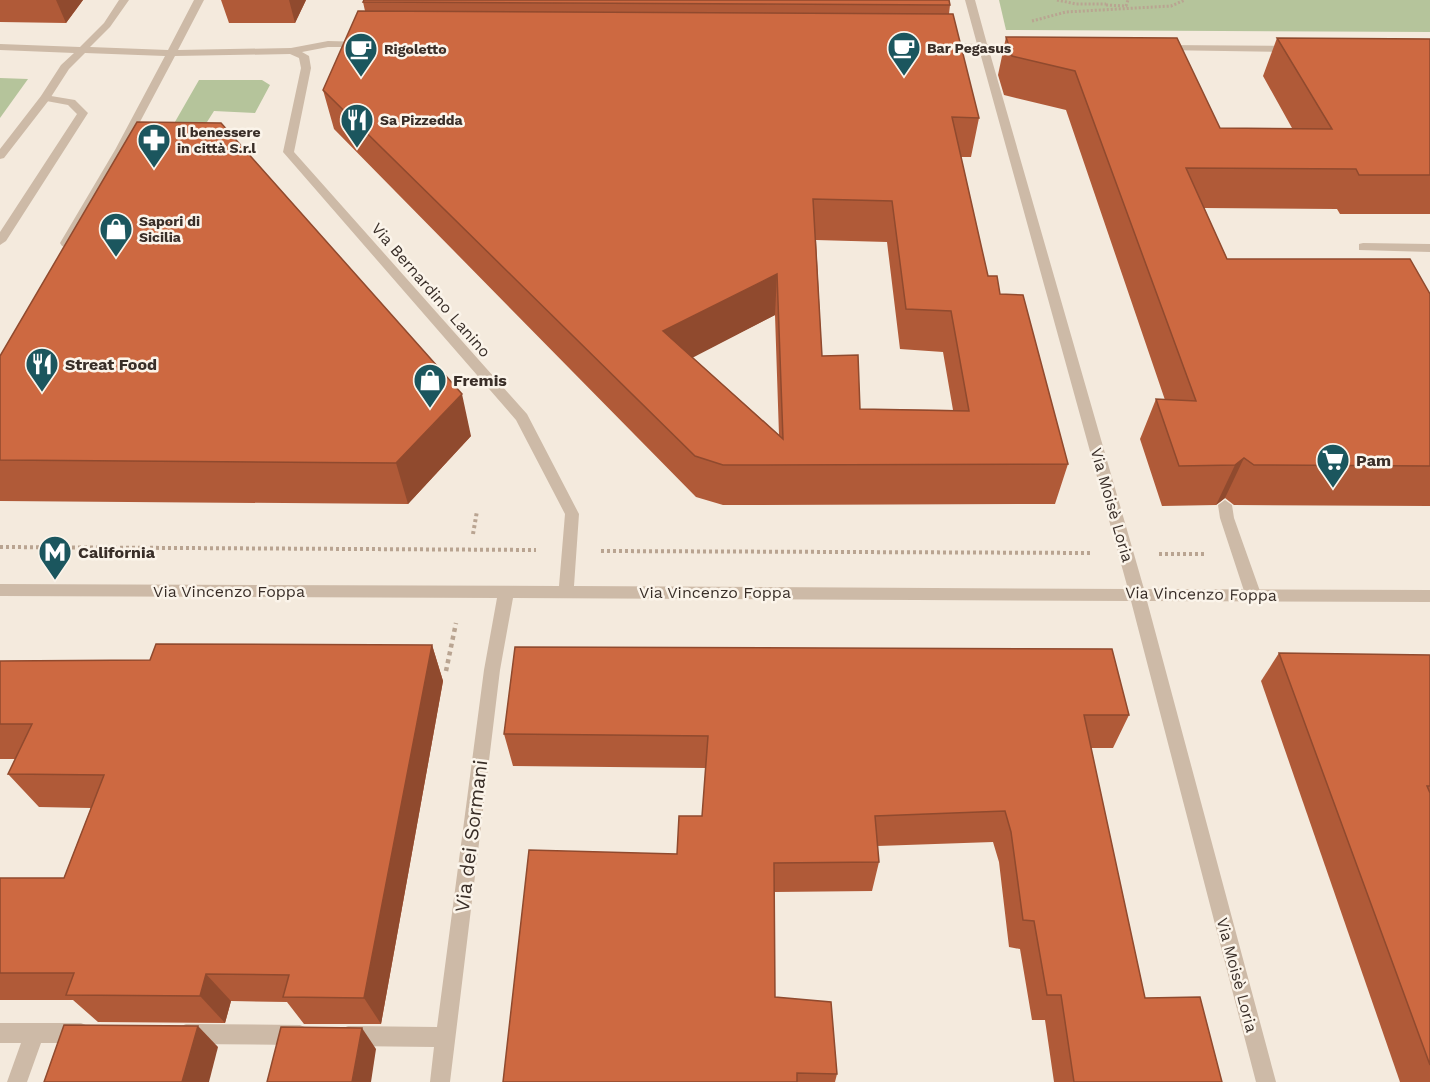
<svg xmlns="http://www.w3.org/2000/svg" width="1430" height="1082" viewBox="0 0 1430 1082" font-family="'Work Sans',sans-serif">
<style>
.green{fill:#b5c49b}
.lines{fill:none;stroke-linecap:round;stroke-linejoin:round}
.path-far2{stroke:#b9a491;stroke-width:3;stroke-dasharray:2 2;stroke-linecap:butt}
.path-far1{stroke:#b9a491;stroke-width:4;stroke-dasharray:3 3;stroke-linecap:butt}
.path{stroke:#b9a491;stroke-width:4.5;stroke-dasharray:4 4;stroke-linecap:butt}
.service{fill:#cdbaa7;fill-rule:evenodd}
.minor{fill:#cdbaa7;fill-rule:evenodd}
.wall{fill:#b05a38;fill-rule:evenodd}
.shaded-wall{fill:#904a2e}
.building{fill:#cd6941;stroke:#904a2e;stroke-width:1.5;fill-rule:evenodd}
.labels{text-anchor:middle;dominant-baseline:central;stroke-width:5;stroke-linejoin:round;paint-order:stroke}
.far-poi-label{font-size:14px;font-weight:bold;fill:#392e28;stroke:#fbf4ea;text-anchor:start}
.street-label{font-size:16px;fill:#392e28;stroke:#fbf4ea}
.poi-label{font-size:16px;font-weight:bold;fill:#392e28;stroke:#fbf4ea;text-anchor:start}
.near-street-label{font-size:20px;fill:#392e28;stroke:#fbf4ea}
</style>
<rect width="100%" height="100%" fill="#f4eadd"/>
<g class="green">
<polygon points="999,0 1430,0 1430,32 1006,30"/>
<polygon points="0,78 28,79 0,118"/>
<polygon points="199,80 262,80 270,85 255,113 214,111 195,141 164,141"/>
</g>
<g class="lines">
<g class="path-far2">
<polyline points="1057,0 1076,4 1106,4"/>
<polyline points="1106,5 1126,6 1128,0"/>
<polyline points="1032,21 1066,12 1171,6 1185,0"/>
</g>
<g class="path-far1">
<polyline points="473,534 477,511"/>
<polyline points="0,547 536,550"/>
<polyline points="601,551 1091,553"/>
<polyline points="1159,554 1205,554"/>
</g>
<polyline class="path" points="446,671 456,623"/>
<g class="service">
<polygon points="45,95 75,100 88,113 6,241 0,245 0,232 77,114 68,105 41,100 41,96"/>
<polygon points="1225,500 1232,505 1234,518 1261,594 1259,598 1247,598 1245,594 1220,518 1218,505"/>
</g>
<g class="minor">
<polygon points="119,0 129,0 110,27 90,47 168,50 194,0 204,0 178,50 291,48 328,41 365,42 367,44 362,47 328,47 302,52 309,56 311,68 294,152 527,414 579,514 574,586 1128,589 979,49 941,49 936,46 941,43 977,44 965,0 975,0 987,44 1025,45 1027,47 1022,50 989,50 1144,589 1430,590 1430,602 1147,601 1276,1082 1256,1082 1131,601 513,598 500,670 450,1082 430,1082 434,1047 348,1046 341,1043 338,1036 341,1029 348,1026 437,1027 484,670 497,598 0,596 0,584 559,586 565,514 516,420 283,152 301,68 299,58 290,54 175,56 125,150 72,243 66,247 62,246 60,243 115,150 165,56 85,53 69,69 49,100 4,158 0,159 0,149 41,96 61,65 74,53 0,50 0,44 80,47 104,23"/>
<polygon points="1163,45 1292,46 1297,49 1292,52 1160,50 1160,46"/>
<polygon points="1363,243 1430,244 1430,252 1359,250 1359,244"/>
<polygon points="0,1023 81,1023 88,1026 91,1033 88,1040 81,1043 41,1043 27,1082 7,1082 21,1043 0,1043"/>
<polygon points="186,1024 300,1025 307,1028 310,1035 307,1042 300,1045 186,1044 179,1041 176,1034 179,1027"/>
</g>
</g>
<g class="wall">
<polygon points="0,0 83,0 66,23 0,22"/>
<polygon points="221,0 306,0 295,23 229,23"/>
<path d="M363,2L950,5L949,14L979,118L971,157H961L988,276L1000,294L1068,464L1055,504L723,505L696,497L334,129L323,90L365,11ZM816,240L887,242L900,349L943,352L953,410L860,409L822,356ZM775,315L779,435L692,357Z"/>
<polygon points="1006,37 1220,128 1292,128 1263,76 1277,38 1430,39 1430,214 1340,214 1337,209 1204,208 1227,259 1430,294 1430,506 1234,505 1225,498 1216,505 1162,506 1140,439 1156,399 1165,400 1066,110 1004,95 998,75"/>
<polygon points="0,356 471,436 408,504 0,501"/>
<polygon points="432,645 443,681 381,1024 304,1024 287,1002 231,1001 225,1023 98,1022 73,1000 0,1000 0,878 64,878 91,808 39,807 8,774 16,759 0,759 0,661 150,660"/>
<polygon points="515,647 1129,715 1113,748 1091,748 1145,998 1222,1082 1054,1082 1045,1020 1032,1020 1020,949 1009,947 999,862 993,842 877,846 879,862 872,891 774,892 775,997 837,1074 835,1082 503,1082 677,854 702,816 706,768 513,766 504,734"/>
<polygon points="1279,653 1430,655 1430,1082 1400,1082 1261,681"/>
</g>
<g class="shaded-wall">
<polygon points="56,0 83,0 66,23"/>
<polygon points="289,0 306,0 295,23"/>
<polygon points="777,274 775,315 665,372 663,331"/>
<polygon points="462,394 471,436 408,504 396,463"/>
<polygon points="1244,458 1225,498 1216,505 1235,465"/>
<polygon points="432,645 443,681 381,1024 364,998"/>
<polygon points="206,974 231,1001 225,1023 200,996"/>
<polygon points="198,1026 218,1047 209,1082 182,1082"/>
<polygon points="362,1028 376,1049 371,1082 352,1082"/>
</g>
<g class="building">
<polygon points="364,0 949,0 950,5 363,2"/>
<path d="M358,11L953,14L979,118L952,117L988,276H997L1000,294L1023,295L1068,464L723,465L695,456L323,90ZM813,199L892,201L906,309L951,311L969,411L860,409L858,355L822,356ZM777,274L783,439L663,331Z"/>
<polygon points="1006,37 1177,38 1220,128 1332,129 1277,38 1430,39 1430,175 1359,175 1356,169 1186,168 1227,259 1410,259 1430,294 1430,466 1254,465 1244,458 1235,465 1179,466 1156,399 1196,401 1075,71 1012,56"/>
<polygon points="137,122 221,123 462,394 396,463 0,460 0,356"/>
<polygon points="156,644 432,645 364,998 283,997 289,975 206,974 200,996 66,995 74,973 0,973 0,878 64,878 104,775 8,774 32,724 0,724 0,661 150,660"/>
<polygon points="515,647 1112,649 1129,715 1084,715 1145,998 1200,997 1222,1082 1074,1082 1061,995 1047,995 1034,921 1023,920 1011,832 1005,811 875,816 879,862 774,863 775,997 831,1002 837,1074 797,1073 797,1082 503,1082 529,850 677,854 679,816 702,816 708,736 504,734"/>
<polygon points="1279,653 1430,655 1430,786 1427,786 1430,793 1430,1065"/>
<polygon points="64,1025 198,1026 182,1082 44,1082"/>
<polygon points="281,1027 362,1028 352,1082 267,1082"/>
</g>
<defs>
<g id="cafe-pin" transform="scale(1.725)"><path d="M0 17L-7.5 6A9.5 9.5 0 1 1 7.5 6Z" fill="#1b565e" stroke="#fbf4ea"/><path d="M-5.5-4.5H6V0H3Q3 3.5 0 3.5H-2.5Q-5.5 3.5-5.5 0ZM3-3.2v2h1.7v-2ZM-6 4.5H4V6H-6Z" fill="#fff"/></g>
<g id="restaurant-pin" transform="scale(1.725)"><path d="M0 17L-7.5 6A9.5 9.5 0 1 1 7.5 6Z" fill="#1b565e" stroke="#fbf4ea"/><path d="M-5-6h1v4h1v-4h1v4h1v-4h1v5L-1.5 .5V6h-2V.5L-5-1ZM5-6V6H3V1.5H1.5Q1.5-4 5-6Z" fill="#fff"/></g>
<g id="pharmacy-pin" transform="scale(1.725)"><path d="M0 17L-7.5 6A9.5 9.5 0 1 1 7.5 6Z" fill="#1b565e" stroke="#fbf4ea"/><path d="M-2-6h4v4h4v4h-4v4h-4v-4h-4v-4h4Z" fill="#fff"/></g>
<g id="shop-pin" transform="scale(1.725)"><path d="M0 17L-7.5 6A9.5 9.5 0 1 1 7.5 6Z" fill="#1b565e" stroke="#fbf4ea"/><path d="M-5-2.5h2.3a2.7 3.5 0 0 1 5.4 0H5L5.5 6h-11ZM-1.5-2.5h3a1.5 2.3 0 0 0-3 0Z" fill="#fff"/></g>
<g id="supermarket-pin" transform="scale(1.725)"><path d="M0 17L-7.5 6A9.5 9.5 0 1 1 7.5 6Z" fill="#1b565e" stroke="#fbf4ea"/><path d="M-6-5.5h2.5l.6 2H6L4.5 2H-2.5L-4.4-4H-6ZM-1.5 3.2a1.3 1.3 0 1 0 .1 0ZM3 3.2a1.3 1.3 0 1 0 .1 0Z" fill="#fff"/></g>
<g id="metro-pin" transform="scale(1.725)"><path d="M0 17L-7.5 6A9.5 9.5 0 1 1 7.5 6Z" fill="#1b565e" stroke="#fbf4ea"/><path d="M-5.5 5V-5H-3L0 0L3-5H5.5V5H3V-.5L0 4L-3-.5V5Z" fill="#fff"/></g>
</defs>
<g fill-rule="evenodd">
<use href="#cafe-pin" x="904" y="48"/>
<use href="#cafe-pin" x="361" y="49"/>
<use href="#restaurant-pin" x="357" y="120"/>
<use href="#pharmacy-pin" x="154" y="140"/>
<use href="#shop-pin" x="116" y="229"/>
<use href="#restaurant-pin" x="42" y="364"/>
<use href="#shop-pin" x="430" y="380"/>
<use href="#supermarket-pin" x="1333" y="460"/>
<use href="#metro-pin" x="55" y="552"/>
</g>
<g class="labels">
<g class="far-poi-label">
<text x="927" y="48">Bar Pegasus</text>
<text x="384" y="49">Rigoletto</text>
<text x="380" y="120">Sa Pizzedda</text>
<text x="177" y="132">Il benessere<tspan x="177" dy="16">in città S.r.l</tspan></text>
<text x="139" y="221">Sapori di<tspan x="139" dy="16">Sicilia</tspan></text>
</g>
<g class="street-label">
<text transform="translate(431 290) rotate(49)">Via Bernardino Lanino</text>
<text transform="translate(1112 505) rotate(74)">Via Moisè Loria</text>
<text x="229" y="591">Via Vincenzo Foppa</text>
<text x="715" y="592">Via Vincenzo Foppa</text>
<text transform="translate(1201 594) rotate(1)">Via Vincenzo Foppa</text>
<text transform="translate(1237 975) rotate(75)">Via Moisè Loria</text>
</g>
<g class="poi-label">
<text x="65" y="364">Streat Food</text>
<text x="453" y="380">Fremis</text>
<text x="1356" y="460">Pam</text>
<text x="78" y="552">California</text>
</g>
<g class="near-street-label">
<text transform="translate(471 836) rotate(-83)">Via dei Sormani</text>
</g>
</g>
</svg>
